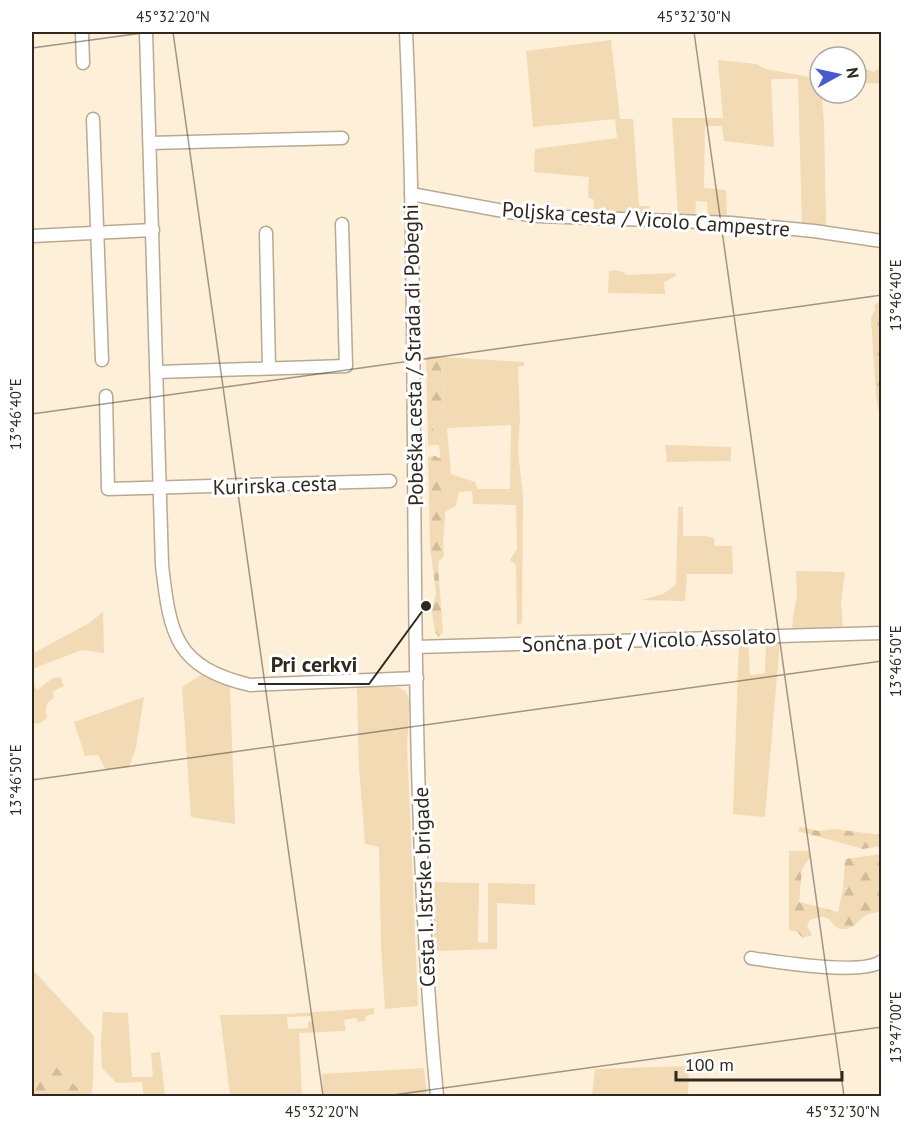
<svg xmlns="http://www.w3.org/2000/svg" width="913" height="1128" viewBox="0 0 913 1128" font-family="'PT Sans',sans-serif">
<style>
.green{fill:#f2dab4;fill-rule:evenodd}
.forest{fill:url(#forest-firs)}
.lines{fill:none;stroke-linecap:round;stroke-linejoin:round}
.minor-casing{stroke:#b7a992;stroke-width:15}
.minor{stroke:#fff;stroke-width:12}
.ticks{fill:none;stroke:#2f2920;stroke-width:1.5;stroke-opacity:0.45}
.labels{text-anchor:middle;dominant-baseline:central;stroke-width:6;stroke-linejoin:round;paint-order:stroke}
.street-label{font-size:21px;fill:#2f2920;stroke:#fff}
.leader{fill:none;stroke:#2f2920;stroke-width:2}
.callout-dot{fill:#2f2920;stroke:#fff;stroke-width:2}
.callout-label{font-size:22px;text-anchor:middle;font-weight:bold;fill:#2f2920;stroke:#fff;stroke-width:6;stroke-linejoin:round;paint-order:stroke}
.neatline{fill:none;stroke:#2f2920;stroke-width:2}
.ticks-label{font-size:15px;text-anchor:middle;fill:#2f2920}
</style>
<defs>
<pattern id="forest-firs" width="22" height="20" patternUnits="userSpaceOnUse" patternTransform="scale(1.5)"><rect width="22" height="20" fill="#f2dab4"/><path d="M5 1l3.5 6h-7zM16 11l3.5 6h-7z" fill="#d0bb9a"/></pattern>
</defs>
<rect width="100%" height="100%" fill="#feefd8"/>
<g class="green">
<polygon points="611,40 620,119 633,119 639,206 650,206 648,215 593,214 594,200 588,197 589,177 534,172 535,149 617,138 615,119 533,127 526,51"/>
<path d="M718,60L756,64L766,69L820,79L824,122L826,229L802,226L798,79C789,78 780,80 771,79L774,147L724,141L722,126H705L704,188L726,190L727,218H708L707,202L696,201L695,218L678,216L672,118H723Z"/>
<polygon points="615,270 623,272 626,275 676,273 676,276 664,282 665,294 608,293 609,271"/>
<path d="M442,357L524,362V366L518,367L520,420L518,450L523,498L522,623L517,625L516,565L510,560L517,549L516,505L473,504L472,491L459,492L456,506L445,512L439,445H433V413L441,410L444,405ZM511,425L510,489H478L475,482L451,474L447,428Z"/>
<polygon points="665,445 731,447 731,461 667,462"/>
<polygon points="678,507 683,507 683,536 705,536 714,538 715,546 732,546 733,574 687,574 685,601 642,600 663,594 676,585"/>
<polygon points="796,571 845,572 841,603 843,630 792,632 793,617 797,596"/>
<polygon points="103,612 104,653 82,650 32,669 32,654 89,623"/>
<polygon points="748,639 750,675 765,673 766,640 780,640 765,817 733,814 739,640"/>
<polygon points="201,675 230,687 235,824 191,817 182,687"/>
<path d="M60,677L64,686L52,692L54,698C45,704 45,708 47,718L40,723L36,724L32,720V682L37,690L53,678Z"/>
<polygon points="357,687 398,687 405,691 410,700 407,745 418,1006 385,1009 381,946 379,847 365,844 359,767"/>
<polygon points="144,697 136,748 129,767 106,770 98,755 85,756 74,722"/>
<polygon points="433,882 479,883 478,943 488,942 488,883 535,884 535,905 497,903 497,949 434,951"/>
<polygon points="32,969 94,1036 93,1084 91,1095 80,1090 56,1067 38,1067 32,1059"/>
<path d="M374,1008V1014L366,1016L365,1021L358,1022L356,1018L344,1020L346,1031L299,1033L302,1096H230L220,1015L287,1014ZM311,1016L312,1021L308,1022V1028L288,1029L287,1017Z"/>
<polygon points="103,1012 128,1013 132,1077 153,1077 151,1053 160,1052 165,1096 144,1096 142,1082 117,1083 102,1068 101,1042"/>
<polygon points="689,1066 688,1096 592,1096 595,1069"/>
<polygon points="424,1068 427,1096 323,1096 322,1074"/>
</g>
<g class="forest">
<polygon points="856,66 874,72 881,67 881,83 856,83"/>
<polygon points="881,283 881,314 879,319 882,333 881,424 876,396 871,318 875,310 874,306 879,301"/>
<polygon points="432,356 442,357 444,405 441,410 433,414 433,445 428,446 426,357"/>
<path d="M435,456L441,459C441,477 446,494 445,512C445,527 442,541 444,556L439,561L438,566L443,632L439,637L435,632L432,611L436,593L430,545L428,457Z"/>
<polygon points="800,827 819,831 834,829 881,835 881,846 863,849 798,831"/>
<path d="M789,851H809L810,857L802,869L799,902L838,912L843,889L845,859L881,854V911C876,913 867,913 863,917C855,923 856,928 843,929C829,930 835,909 810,920L807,926L812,935L803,938L797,932L789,930Z"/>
<polygon points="32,1059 38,1067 56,1067 80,1090 91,1095 90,1096 32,1096"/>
</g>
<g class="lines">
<g class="minor-casing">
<g id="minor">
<polyline points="82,32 83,63"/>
<path d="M146,32L162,565C170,635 175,667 250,685L417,678"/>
<path d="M406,32C422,386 403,743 437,1096"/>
<polyline points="93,119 102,360"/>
<polyline points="150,143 342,138"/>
<polyline points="411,194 509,212 539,216 731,223 814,231 882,241"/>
<polyline points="266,233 269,368"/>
<polyline points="32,236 153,230"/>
<polyline points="157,372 346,366 342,224"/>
<polyline points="106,396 108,489 390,481"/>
<polyline points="416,647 882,633"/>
<path d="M751,958C777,962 862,976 882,961"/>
</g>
</g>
<use href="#minor" class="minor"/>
</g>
<path class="ticks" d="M173,32L323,1096M694,32L844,1096M32,48L150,32M32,414L882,295M32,780L882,661M386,1096L882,1027"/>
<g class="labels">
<g class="street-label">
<text transform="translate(646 219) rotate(4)">Poljska cesta / Vicolo Campestre</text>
<text transform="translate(413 355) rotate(-91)">Pobeška cesta / Strada di Pobeghi</text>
<text transform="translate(275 485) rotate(-2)">Kurirska cesta</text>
<text transform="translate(649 640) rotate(-2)">Sončna pot / Vicolo Assolato</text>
<text transform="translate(424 887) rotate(-92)">Cesta I. Istrske brigade</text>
</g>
</g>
<path class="leader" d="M426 606L369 684H258"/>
<circle class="callout-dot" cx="426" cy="606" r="6"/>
<g class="callout-label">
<text x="314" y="672">Pri cerkvi</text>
</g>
<rect width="913" height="1128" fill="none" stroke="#ffffff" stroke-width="66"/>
<g transform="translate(838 75) rotate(82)"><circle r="28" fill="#ffffff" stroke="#aca9a6" stroke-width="1.5"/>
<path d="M0-4.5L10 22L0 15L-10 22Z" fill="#465bcf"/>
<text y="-9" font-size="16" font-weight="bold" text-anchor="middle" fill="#2f2920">N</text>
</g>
<path d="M676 1071v9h166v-9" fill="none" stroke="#2f2920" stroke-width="3"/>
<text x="685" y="1071" font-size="18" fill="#2f2920" stroke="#ffffff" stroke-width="4.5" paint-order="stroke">100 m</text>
<rect x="33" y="33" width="847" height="1062" class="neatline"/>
<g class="ticks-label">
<text x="173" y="22">45°32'20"N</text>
<text x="694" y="22">45°32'30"N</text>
<text transform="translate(896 295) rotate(-90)" y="5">13°46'40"E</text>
<text transform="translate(16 414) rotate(-90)" y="5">13°46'40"E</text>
<text transform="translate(896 661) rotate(-90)" y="5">13°46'50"E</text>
<text transform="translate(16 780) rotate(-90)" y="5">13°46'50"E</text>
<text transform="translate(896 1027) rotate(-90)" y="5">13°47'00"E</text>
<text x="322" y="1117">45°32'20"N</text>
<text x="843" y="1117">45°32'30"N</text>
</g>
</svg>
